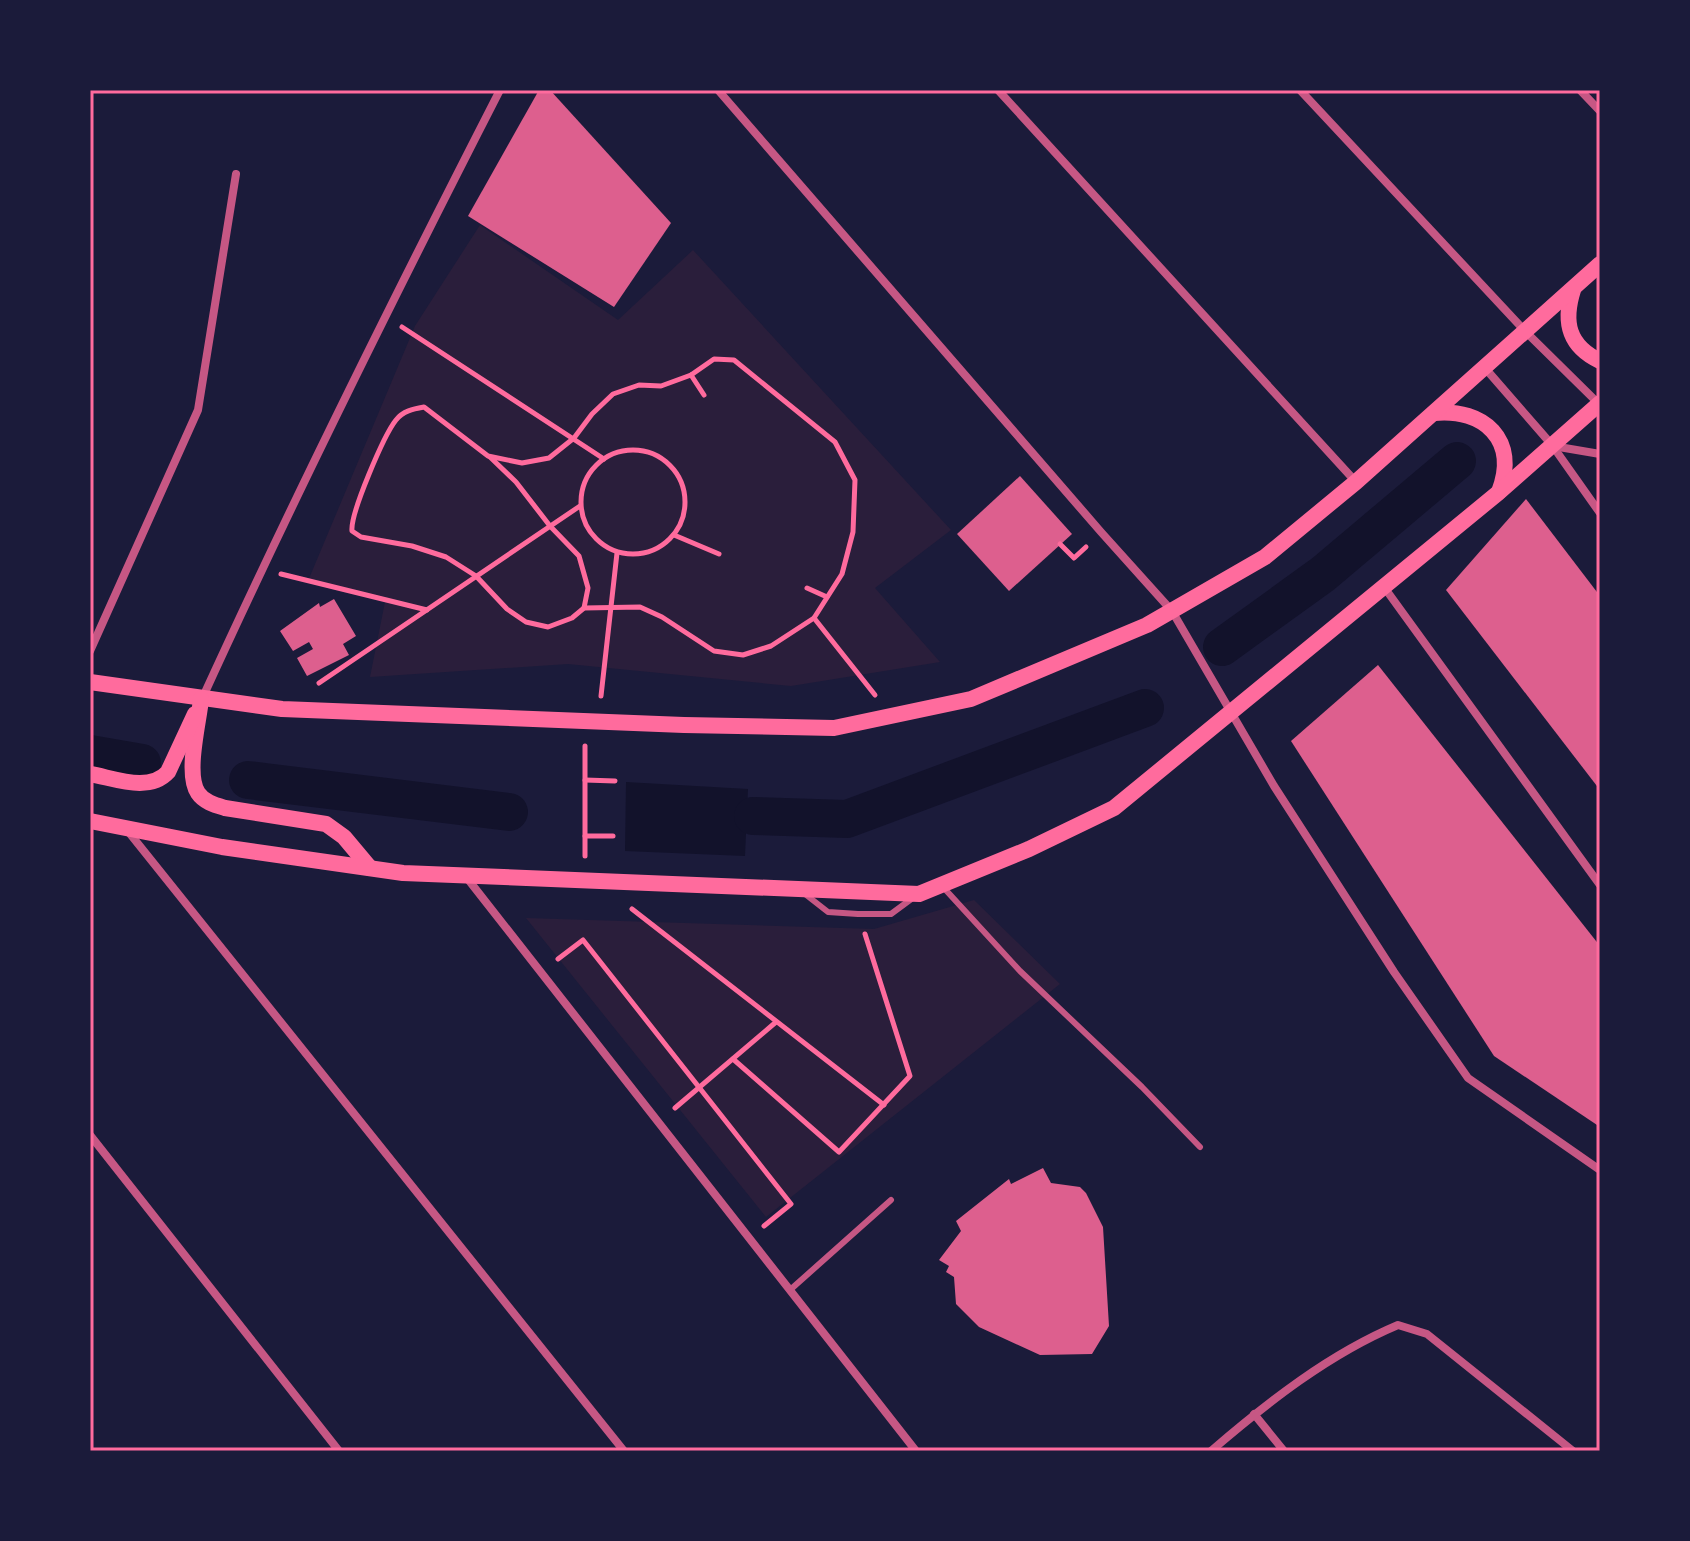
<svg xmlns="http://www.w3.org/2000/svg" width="1690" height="1541" viewBox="0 0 1690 1541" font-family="'IBM Plex Serif',serif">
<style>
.green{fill:#2a1e3b}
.water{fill:#12122b}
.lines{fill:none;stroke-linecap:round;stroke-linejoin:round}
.canal{stroke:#12122b;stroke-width:38}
.building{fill:#dd5f8e}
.path{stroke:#ff6b9d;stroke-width:5}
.service{stroke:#c65784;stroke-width:6}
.minor{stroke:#c65784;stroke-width:8}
.secondary{stroke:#ff6b9d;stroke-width:16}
.neatline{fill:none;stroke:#ff6b9d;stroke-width:3}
</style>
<rect width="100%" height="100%" fill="#1b1b3a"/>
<g class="green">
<polygon points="480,225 618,320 693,250 951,530 875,588 940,662 791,686 568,664 370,677 386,597 308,581 415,326"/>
<polygon points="974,900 1060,984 766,1217 526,918 874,929"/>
</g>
<polygon class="water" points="626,782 748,789 745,856 625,851"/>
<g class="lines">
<g class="canal">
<polyline points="1222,647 1323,574 1457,461"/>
<polyline points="90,754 142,763"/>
<polyline points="248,780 509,812"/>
<polyline points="753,816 847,819 1145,708"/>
</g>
</g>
<g class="building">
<polygon points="539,90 550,90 671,223 614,307 468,216"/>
<polygon points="1020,476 1072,534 1009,591 957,534"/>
<polygon points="1526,499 1600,596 1600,790 1446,590"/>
<polygon points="334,599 356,636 343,644 349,655 307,676 297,658 313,649 309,642 293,651 280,631 319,603 320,607"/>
<polygon points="1378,665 1600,946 1600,1127 1494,1056 1291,741"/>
<polygon points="1043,1168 1051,1183 1080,1187 1086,1193 1103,1227 1109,1326 1092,1354 1040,1355 979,1327 956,1304 954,1277 946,1272 949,1266 939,1260 961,1231 956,1221 1009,1179 1011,1184"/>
</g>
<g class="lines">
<g class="path">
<polyline points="402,327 604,459"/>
<path d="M714,359L734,360L835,442L855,480L853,532L842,574L814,618L771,646L743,655L714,651L662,617L640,607L584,608L572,618L548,627L526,622L507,609L476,576L446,557L412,546L361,537L352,531C350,514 384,435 396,420C403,411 413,409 424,407L488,456L522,463L549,458L574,438L592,414L613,394L639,385L661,386L691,375Z"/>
<polyline points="691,375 704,395"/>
<circle cx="633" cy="502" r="52"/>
<polyline points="490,457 516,482 550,526 579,556 588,588 584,608"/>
<polyline points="674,535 719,554"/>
<polyline points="1060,544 1074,558 1086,547"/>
<polyline points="281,574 427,610"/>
<polyline points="807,588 827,597"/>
<polyline points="814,618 875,695"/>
<polyline points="319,683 580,506"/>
<polyline points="601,696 617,553"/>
<polyline points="585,746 585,856"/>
<polyline points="585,780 615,781"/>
<polyline points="585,836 613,836"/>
<polyline points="632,909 884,1105"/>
<polyline points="558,959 583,940 791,1204 764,1226"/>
<polyline points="733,1059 839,1152 910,1076 865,934"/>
<polyline points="675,1108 776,1022"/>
</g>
<g class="service">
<polyline points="943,887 1020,971 1142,1087 1200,1147"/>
<polyline points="805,894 828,912 858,914 891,914 914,897"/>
<polyline points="790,1290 891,1200"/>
</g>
<g class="minor">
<polyline points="718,90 1101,532 1172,611 1274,786 1394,972 1468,1078 1600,1170"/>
<polyline points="998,90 1356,482"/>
<polyline points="1300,90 1525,331 1600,405"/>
<polyline points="1580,90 1600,111"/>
<polyline points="1485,368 1552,445 1600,513"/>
<polyline points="1553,446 1600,454"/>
<polyline points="1384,587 1600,885"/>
<polyline points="90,651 198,410 236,174"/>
<path d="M202,699C296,493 397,291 500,90"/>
<polyline points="127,830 624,1451"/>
<polyline points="467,878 916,1451"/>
<polyline points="90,1135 339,1451"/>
<polyline points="1254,1414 1284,1451"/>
<path d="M1211,1451C1268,1402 1329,1354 1398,1325L1427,1334L1573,1451"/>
</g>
<g class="secondary">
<path d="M1573,290C1563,322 1568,346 1600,361"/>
<path d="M1434,413C1484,408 1519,440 1499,492"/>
<polyline points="90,682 282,709 684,725 834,728 971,699 1147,625 1265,557 1356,482 1600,264"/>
<path d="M201,699C199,722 185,774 198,793C204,802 215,805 225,808L326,824L344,837L370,868"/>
<path d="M90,774C114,778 149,793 168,772L195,714"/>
<polyline points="90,821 222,847 403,873 919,894 1029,849 1114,808 1498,493 1600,403"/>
</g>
</g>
<rect width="1690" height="1541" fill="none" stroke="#1b1b3a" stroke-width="184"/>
<rect x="92" y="92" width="1506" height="1357" class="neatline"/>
</svg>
